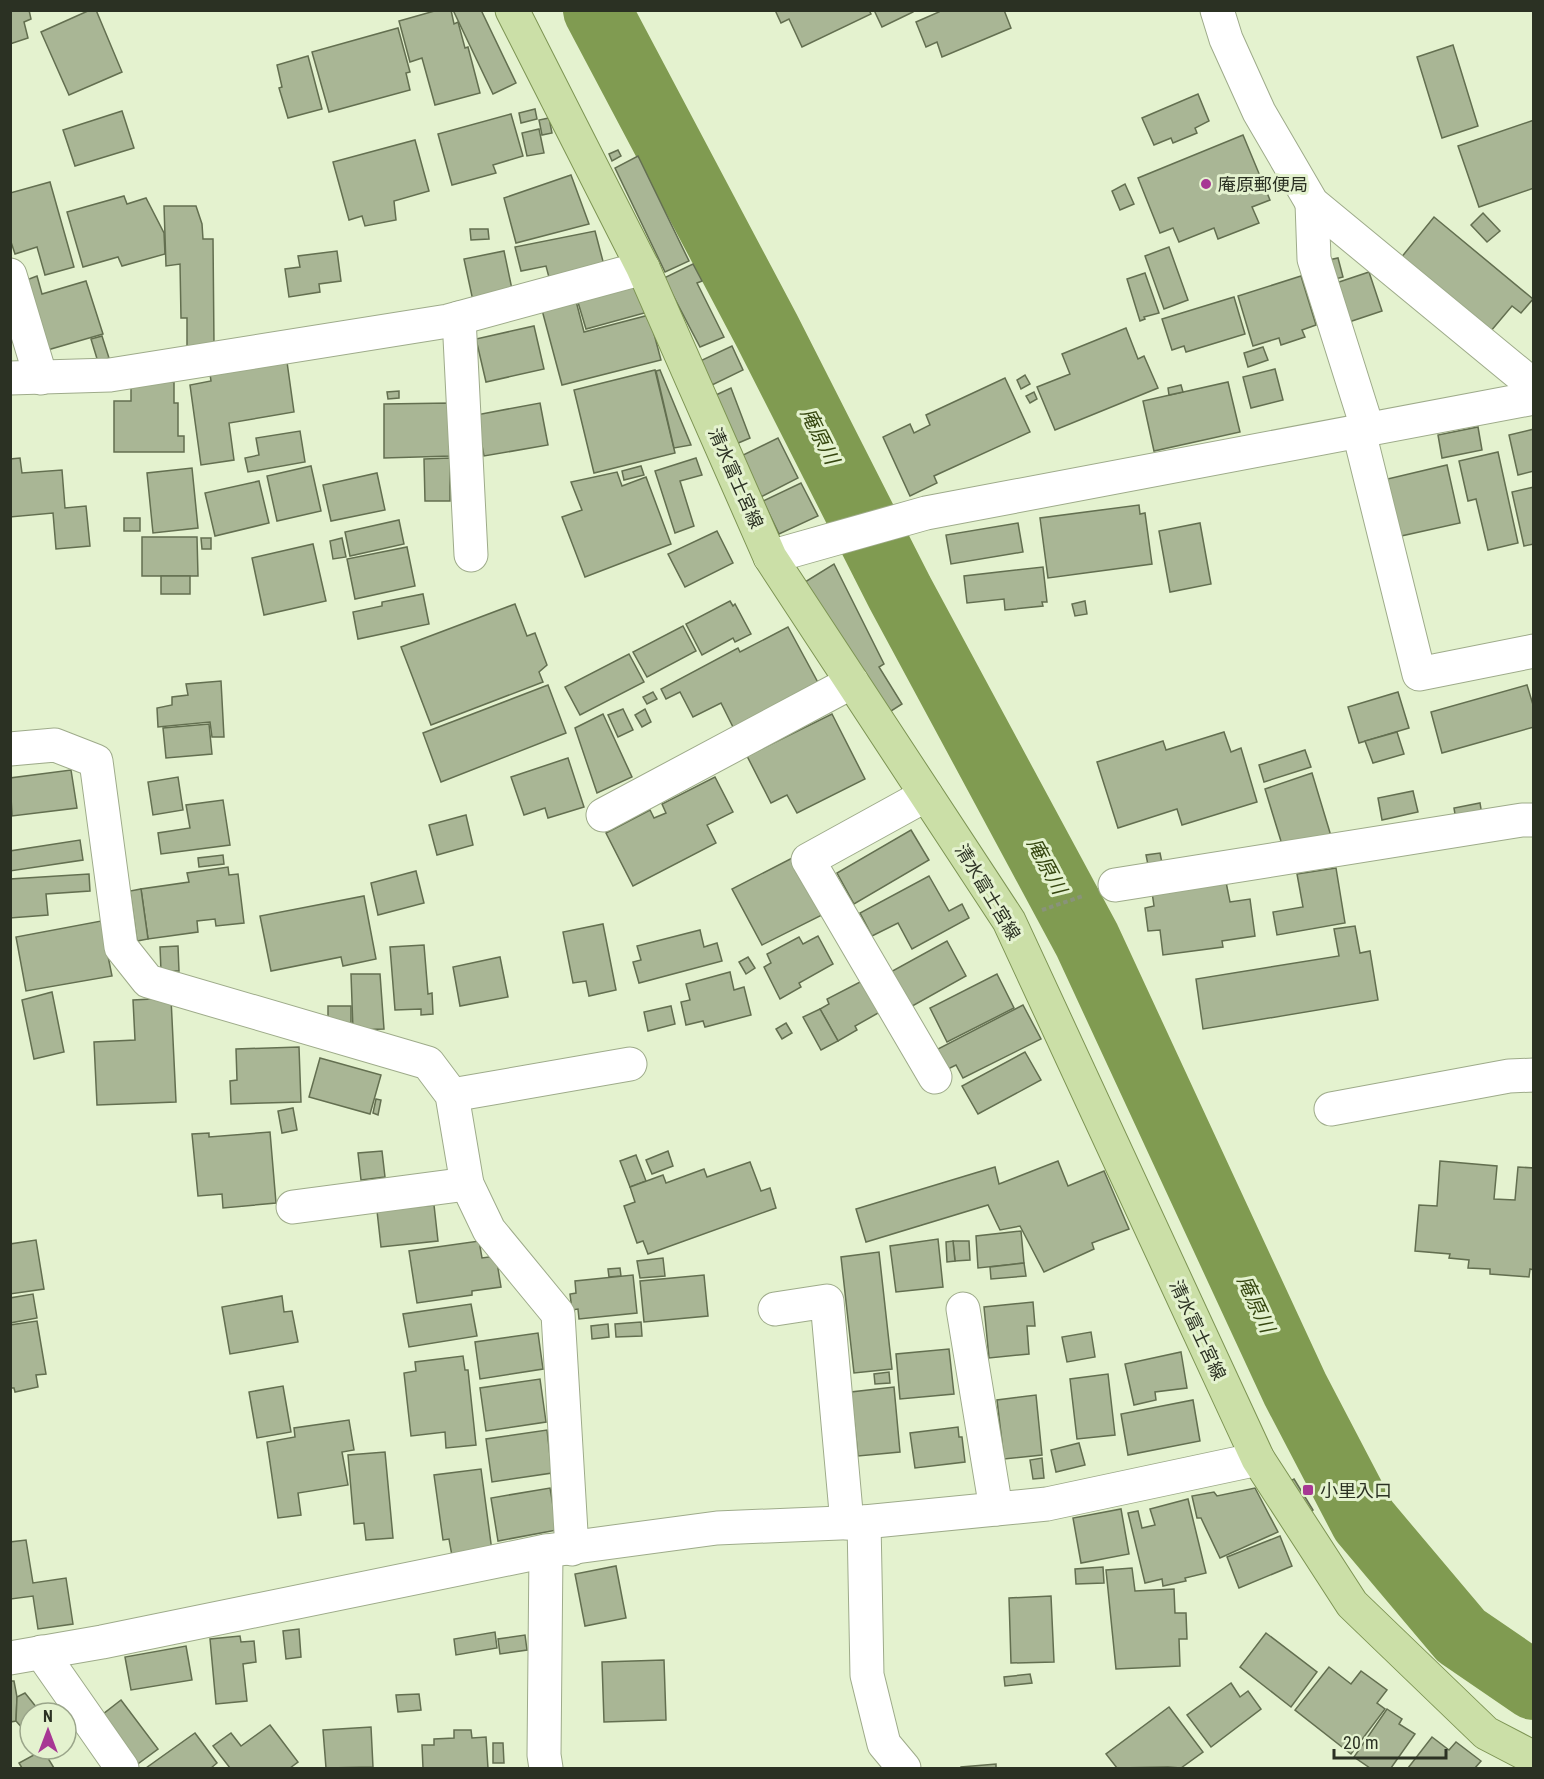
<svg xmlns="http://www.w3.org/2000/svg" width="1544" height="1779" viewBox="0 0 1544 1779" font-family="'Roboto Condensed','Noto Sans JP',sans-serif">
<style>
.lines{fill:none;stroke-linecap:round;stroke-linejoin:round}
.river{stroke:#809b51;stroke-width:68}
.building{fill:#a9b695;stroke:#636f50;stroke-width:1.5}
.minor-casing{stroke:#9eab8a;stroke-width:35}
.primary-casing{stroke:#7d9453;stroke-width:35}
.path{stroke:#89937a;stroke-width:4;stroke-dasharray:4.5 3;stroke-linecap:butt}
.minor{stroke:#fff;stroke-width:33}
.primary{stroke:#cbdfa7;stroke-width:33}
.poi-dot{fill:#a73794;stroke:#e4f2cf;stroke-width:2}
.labels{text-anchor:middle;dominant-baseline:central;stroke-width:6;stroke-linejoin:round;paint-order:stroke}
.poi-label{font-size:18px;fill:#2b3123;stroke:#e4f2cf;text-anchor:start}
.street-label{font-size:18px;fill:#2b3123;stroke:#e4f2cf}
.water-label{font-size:20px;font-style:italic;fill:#364710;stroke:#e4f2cf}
</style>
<rect width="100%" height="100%" fill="#e4f2cf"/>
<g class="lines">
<polyline class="river" points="597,10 767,331 900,593 1087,940 1295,1389 1364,1521 1461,1636 1534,1686"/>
</g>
<g class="building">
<polygon points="10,10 29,10 31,19 24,22 28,38 10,44"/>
<polygon points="90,10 96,10 122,72 69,95 41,32"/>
<polygon points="438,10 451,10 454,24 458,22 465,48 468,47 480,93 435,105 422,58 410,62 399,21"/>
<polygon points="453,10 481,10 516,83 493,94"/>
<polygon points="775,10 869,10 871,14 802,47 789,19 781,23"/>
<polygon points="874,10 913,10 913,12 882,27"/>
<polygon points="938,10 1004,10 1011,28 942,57 937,42 926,47 916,22 939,12"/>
<polygon points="398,28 410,72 406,73 410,90 329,112 312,52"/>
<polygon points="1453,45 1478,126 1442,138 1417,57"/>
<polygon points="308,56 322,109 288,118 279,88 282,87 277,65"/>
<polygon points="1198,94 1209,121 1195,128 1197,133 1173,143 1171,138 1154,145 1142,118"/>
<polygon points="535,109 537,119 521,123 519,113"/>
<polygon points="122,111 134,148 75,166 63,130"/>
<polygon points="511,114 523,156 493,165 496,173 452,185 438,134"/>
<polygon points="549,118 552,133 542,135 539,120"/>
<polygon points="1534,120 1534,188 1479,207 1458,146"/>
<polygon points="539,129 544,153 527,156 522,133"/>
<polygon points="1243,135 1270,200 1252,207 1259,223 1218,239 1214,228 1179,242 1173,228 1160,233 1138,178"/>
<polygon points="415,140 429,191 394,201 396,220 365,226 362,216 349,220 333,162"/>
<polygon points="618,150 621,156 612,161 609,154"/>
<polygon points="638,156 689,261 665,272 615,168"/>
<polygon points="571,175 589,224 516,243 504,198"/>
<polygon points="50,182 74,267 45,275 37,247 15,254 10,239 10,193"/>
<polygon points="1125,184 1134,204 1120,210 1112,191"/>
<polygon points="124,196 127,204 146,198 164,233 165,254 122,266 118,257 83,267 67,212"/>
<polygon points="164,206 196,206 202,224 203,239 213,239 214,345 187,349 187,318 181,318 180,264 166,266"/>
<polygon points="1483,213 1500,231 1487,242 1471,225"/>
<polygon points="1434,217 1533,299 1521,313 1512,306 1485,338 1396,264"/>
<polygon points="470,229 488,229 489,239 471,240"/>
<polygon points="595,231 605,269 550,281 546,266 521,271 515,247"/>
<polygon points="1169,247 1188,300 1164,309 1145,256"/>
<polygon points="337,251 341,281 319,284 320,292 289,297 285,269 300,267 298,256"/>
<polygon points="504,251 513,294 473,301 464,259"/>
<polygon points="1338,258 1343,277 1324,282 1319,262"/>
<polygon points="693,264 702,281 697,283 724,337 700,347 664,278"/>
<polygon points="1369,272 1382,311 1346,323 1333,284"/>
<polygon points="1145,273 1159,313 1144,317 1145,319 1140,321 1127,279"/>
<polygon points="37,276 42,294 86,281 103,334 44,351 24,281"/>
<polygon points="1301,276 1316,325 1302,330 1305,337 1281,345 1279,338 1253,346 1238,296"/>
<polygon points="640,282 648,312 586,329 577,299"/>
<polygon points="1234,297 1245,334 1186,352 1184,346 1172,350 1162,319"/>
<polygon points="576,301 584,332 649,315 661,360 562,385 542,310"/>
<polygon points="534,326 544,369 486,382 476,339"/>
<polygon points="1126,328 1138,359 1144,356 1158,388 1055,430 1037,387 1070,374 1062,354"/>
<polygon points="102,336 109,358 98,362 91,339"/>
<polygon points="732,346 743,370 710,386 698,362"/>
<polygon points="1263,347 1268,360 1248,367 1244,353"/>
<polygon points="287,362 294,412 229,423 234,460 201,465 190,385 211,381 210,374"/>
<polygon points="1275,369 1283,400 1251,408 1243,377"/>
<polygon points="655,370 675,453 594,473 574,390"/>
<polygon points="660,370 691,445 674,448 656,371"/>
<polygon points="1025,375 1030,384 1021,389 1017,380"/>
<polygon points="1005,378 1030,432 934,476 937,483 910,496 883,437 910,424 914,433 930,425 926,415"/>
<polygon points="174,382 174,403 178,403 178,436 184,436 184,452 114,452 114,401 131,401 131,383"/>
<polygon points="1228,382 1240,432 1154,451 1143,401"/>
<polygon points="1181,385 1183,392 1169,395 1168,388"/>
<polygon points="731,388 750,438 736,444 716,395"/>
<polygon points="399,391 399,398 388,399 387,392"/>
<polygon points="1034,392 1037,399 1030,403 1026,396"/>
<polygon points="451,403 452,456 384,458 384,404"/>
<polygon points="540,403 548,445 484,456 476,415"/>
<polygon points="1478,427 1482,450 1442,458 1438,435"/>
<polygon points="1534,429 1534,471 1518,475 1509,435"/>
<polygon points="300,431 305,462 248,472 245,458 259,455 256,438"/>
<polygon points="778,438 798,478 759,498 739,457"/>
<polygon points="1498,452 1518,543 1488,550 1476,499 1468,501 1459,461"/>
<polygon points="20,458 22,473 62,470 65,508 86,506 90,546 56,549 53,513 10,517 10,459"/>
<polygon points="450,458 450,501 425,501 424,459"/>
<polygon points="696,458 702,475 680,481 694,526 675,533 655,471"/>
<polygon points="1447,465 1460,523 1392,538 1379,481"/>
<polygon points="311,466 321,511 277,521 267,476"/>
<polygon points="641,466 644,475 624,480 622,471"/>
<polygon points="192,468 198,528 153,533 147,473"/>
<polygon points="617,472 622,486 646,477 671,544 585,577 562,517 582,510 571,482"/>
<polygon points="377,473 385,510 331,521 323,485"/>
<polygon points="259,481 269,523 215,536 205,493"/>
<polygon points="801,483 818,516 779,534 763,501"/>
<polygon points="1534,487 1534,544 1524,546 1512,492"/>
<polygon points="1139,505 1140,514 1145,513 1152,564 1048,578 1040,518"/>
<rect x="124" y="518" width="16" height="13"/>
<polygon points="399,520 404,544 350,556 345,532"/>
<polygon points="1018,523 1023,552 951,564 946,535"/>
<polygon points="1200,523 1211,584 1170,592 1159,531"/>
<polygon points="717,531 733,563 685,587 668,554"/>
<polygon points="142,537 197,537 198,576 142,576"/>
<polygon points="201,538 211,538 211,549 202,549"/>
<polygon points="342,538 346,557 333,559 330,541"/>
<polygon points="313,544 326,601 264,615 252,558"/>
<polygon points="407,547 415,586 355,599 347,559"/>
<polygon points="834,564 884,664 879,667 902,704 888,713 805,582"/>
<polygon points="1043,567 1047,602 1042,602 1043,606 1005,610 1004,599 967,603 964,576"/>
<rect x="161" y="576" width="29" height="18"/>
<polygon points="423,594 429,624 358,639 353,612 382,606 382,602"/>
<polygon points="730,601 733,606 735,604 751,634 735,642 733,638 702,655 686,624"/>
<polygon points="1085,601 1087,614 1075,616 1072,604"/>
<polygon points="515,604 527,636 535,633 547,665 539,672 543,682 431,725 401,647"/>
<polygon points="683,626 696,651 647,677 633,652"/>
<polygon points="788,627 822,690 734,729 721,703 693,717 680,692 666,699 661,689 738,648 740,652"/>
<polygon points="629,654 644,682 580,715 565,687"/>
<polygon points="221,681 224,737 212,737 210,722 158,727 157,708 172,705 172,697 188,695 186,684"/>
<polygon points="548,685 566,733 441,782 423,733"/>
<polygon points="1527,685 1534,708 1534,727 1442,753 1431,712"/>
<polygon points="653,692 657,699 647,704 643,697"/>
<polygon points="1398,692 1409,728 1359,743 1348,707"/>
<polygon points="623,709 633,730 618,737 608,715"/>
<polygon points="645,709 651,722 642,727 635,715"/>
<polygon points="603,714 632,777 597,793 575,728"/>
<polygon points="832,714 865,779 797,813 787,795 771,803 747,756"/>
<polygon points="209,724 212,754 166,758 163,728"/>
<polygon points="1224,732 1231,752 1241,748 1257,802 1182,825 1177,809 1118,828 1097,762 1163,741 1166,750"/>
<polygon points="1397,732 1404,754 1373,763 1365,741"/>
<polygon points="1305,750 1311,767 1264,782 1259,765"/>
<polygon points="568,758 584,807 548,818 545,808 524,815 511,777"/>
<polygon points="71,770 77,808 12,816 10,778"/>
<polygon points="1312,773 1331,836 1284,851 1265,789"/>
<polygon points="178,777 183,810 153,815 148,782"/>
<polygon points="715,777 733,812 707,825 716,843 633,886 606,833 650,810 654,818 666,813 662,804"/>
<polygon points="1413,791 1418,812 1382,820 1378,798"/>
<polygon points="223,800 230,845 161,854 158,833 190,828 186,805"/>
<polygon points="1480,803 1482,815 1456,820 1454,808"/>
<polygon points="466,815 473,845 437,855 429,825"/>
<polygon points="911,830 929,860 854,904 837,873"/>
<polygon points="80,840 83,860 10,871 10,851"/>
<polygon points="1160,853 1163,868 1149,870 1146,855"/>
<polygon points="223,855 224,864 199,867 198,858"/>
<polygon points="798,855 826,913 762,945 732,889"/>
<polygon points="228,867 229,875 238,874 244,923 216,926 215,919 197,921 198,932 148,939 141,889 189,882 187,873"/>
<polygon points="1336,868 1345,923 1277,935 1273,912 1303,907 1297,874"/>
<polygon points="416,871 424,903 378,915 371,883"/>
<polygon points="89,874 90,891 46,894 48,915 10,918 10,879"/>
<polygon points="929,876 949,911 962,904 969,918 912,949 898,923 872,936 860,913"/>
<polygon points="1226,882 1230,902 1250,899 1255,936 1222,941 1223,947 1163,955 1160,930 1148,931 1145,908 1154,906 1152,892"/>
<polygon points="141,889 148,939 137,941 130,891"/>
<polygon points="364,896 376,959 343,966 341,957 271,971 260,916"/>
<polygon points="101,921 112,976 26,991 16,937"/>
<polygon points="603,924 616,990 589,996 586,981 573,983 563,932"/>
<polygon points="1355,926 1360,953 1370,951 1378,1000 1203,1029 1196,979 1339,956 1334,929"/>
<polygon points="700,930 704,947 717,943 722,961 639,983 633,962 641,960 637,946"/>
<polygon points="818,936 833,964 799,983 801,987 780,999 764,967 771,963 767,954 799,937 803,944"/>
<polygon points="947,941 966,976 907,1009 887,974"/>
<polygon points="424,945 428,994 432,993 433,1014 421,1015 421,1009 395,1010 390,947"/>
<polygon points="178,946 179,971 161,971 160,947"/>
<polygon points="500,957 508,997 460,1006 453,967"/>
<polygon points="748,957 755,968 746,974 739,962"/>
<polygon points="730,972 734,990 744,987 751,1015 705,1027 703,1021 686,1025 681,1002 690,1000 686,984"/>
<polygon points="351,974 380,974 384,1029 353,1030"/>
<polygon points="997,974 1014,1008 947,1042 930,1008"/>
<polygon points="862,981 880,1012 855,1026 857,1030 838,1041 820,1009 829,1004 827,999"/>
<polygon points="52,992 64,1052 34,1059 22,1000"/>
<polygon points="171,998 176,1102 97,1105 94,1042 135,1040 133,1000"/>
<polygon points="1023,1005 1041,1039 963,1078 956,1065 946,1070 936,1050"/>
<rect x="328" y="1006" width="23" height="24"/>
<polygon points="671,1006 675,1024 648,1031 644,1012"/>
<polygon points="820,1009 838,1041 821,1050 803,1017"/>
<polygon points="786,1023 792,1033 782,1039 776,1029"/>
<polygon points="299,1047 301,1102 231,1104 230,1081 237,1080 236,1049"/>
<polygon points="1025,1052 1041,1080 978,1114 962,1086"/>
<polygon points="320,1058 381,1075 370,1114 309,1097"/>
<polygon points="376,1099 381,1100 378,1115 373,1113"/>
<polygon points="293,1108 297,1130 282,1133 278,1111"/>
<polygon points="270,1132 276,1203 223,1208 222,1194 198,1196 192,1134 209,1133 209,1137"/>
<polygon points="382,1151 385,1177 361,1180 358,1153"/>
<polygon points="668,1151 673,1166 652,1174 646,1160"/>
<polygon points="636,1155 646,1181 630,1187 620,1161"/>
<polygon points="1058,1161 1068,1186 1104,1171 1129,1229 1092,1243 1094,1249 1044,1272 1020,1226 1000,1230 988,1205 866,1242 856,1209 995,1167 999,1184"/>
<polygon points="1440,1161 1497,1166 1494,1199 1515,1200 1518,1167 1534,1168 1534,1270 1530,1269 1529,1277 1490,1274 1490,1269 1468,1268 1469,1260 1449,1258 1450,1254 1415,1251 1419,1205 1437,1206"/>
<polygon points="750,1162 761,1191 770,1188 776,1208 648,1254 643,1241 637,1243 624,1206 635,1202 630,1187 663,1175 666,1183 704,1169 707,1177"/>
<polygon points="434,1205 438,1241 381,1247 377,1211"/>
<polygon points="1021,1231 1024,1263 978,1268 976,1236"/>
<polygon points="938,1239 943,1287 896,1292 890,1246"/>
<polygon points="36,1240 44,1289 10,1294 10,1244"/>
<polygon points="479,1241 482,1258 496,1256 501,1287 472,1291 472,1295 417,1303 409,1251"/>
<polygon points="953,1241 969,1241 970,1260 955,1261"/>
<polygon points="953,1241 955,1261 947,1262 946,1242"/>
<polygon points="879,1252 892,1369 854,1373 841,1257"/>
<polygon points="663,1258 665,1276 640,1278 637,1261"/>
<polygon points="1024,1263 1026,1276 991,1279 990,1267"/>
<polygon points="620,1268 621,1276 609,1277 608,1269"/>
<polygon points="633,1275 637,1313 579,1319 578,1309 572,1310 570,1294 576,1293 575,1281"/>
<polygon points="704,1275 708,1316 644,1322 640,1281"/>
<polygon points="33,1294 37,1318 10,1323 10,1298"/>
<polygon points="282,1296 284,1312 292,1311 298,1342 230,1354 222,1307"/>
<polygon points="1033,1302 1035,1326 1027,1326 1029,1354 989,1358 984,1307"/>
<polygon points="471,1304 477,1336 409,1347 403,1314"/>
<polygon points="37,1321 46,1374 36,1375 38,1387 15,1392 14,1388 10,1388 10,1325"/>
<polygon points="641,1322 642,1336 616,1337 615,1324"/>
<polygon points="608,1324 609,1337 592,1339 591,1326"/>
<polygon points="1091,1332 1095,1357 1067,1362 1062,1337"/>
<polygon points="538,1333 543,1369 480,1379 475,1342"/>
<polygon points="949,1349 954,1394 900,1399 896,1354"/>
<polygon points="1181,1352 1187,1388 1155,1392 1156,1400 1134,1405 1125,1364"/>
<polygon points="463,1356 465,1370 468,1370 476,1445 446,1448 445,1432 411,1436 404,1373 416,1371 415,1362"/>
<polygon points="889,1372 890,1383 875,1384 874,1374"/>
<polygon points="1108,1374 1115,1435 1077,1439 1070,1379"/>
<polygon points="540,1379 546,1422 486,1431 480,1388"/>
<polygon points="283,1386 291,1432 257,1438 249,1392"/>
<polygon points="894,1387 900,1452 858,1456 851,1392"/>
<polygon points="1036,1395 1042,1455 1004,1459 997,1400"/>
<polygon points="1193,1400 1200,1441 1128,1455 1121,1414"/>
<polygon points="349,1420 354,1450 342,1452 348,1485 298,1493 301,1515 278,1518 267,1442 295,1437 294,1428"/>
<polygon points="958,1427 959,1437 962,1437 965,1462 915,1468 910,1433"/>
<polygon points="547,1430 552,1473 492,1482 486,1439"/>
<polygon points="1079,1443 1085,1465 1056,1472 1051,1450"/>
<polygon points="385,1452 393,1538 366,1540 364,1523 354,1524 348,1455"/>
<polygon points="1042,1458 1044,1478 1033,1479 1030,1460"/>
<polygon points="481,1469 492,1551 452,1556 449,1539 443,1540 434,1475"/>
<polygon points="1294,1479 1313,1510 1305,1515 1287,1483"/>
<polygon points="550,1488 557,1530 498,1541 491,1498"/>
<polygon points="1255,1488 1278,1532 1220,1558 1201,1518 1197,1518 1192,1496 1214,1492 1217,1496"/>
<polygon points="1188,1499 1206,1573 1185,1578 1186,1581 1163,1586 1162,1579 1145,1583 1128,1513 1138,1511 1142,1528 1155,1525 1150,1509"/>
<polygon points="1121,1509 1129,1554 1081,1563 1073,1518"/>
<polygon points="1280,1536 1292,1566 1239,1588 1227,1557"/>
<polygon points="26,1540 33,1583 66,1578 73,1624 38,1629 33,1596 11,1599 10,1542"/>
<polygon points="616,1566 626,1618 585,1626 575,1574"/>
<polygon points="1103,1567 1104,1583 1076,1584 1075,1569"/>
<polygon points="1132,1568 1135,1591 1174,1589 1175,1613 1186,1613 1187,1639 1179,1639 1180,1666 1116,1669 1106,1570"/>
<polygon points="1051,1596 1054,1662 1011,1663 1009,1598"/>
<polygon points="299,1629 301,1657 286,1659 283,1631"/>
<polygon points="495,1632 497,1648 456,1655 454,1639"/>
<polygon points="1266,1633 1317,1672 1291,1707 1240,1667"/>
<polygon points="525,1635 527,1650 500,1654 498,1639"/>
<polygon points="240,1636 241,1642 254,1641 256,1662 243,1664 247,1701 216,1704 210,1639"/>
<polygon points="186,1646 192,1680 131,1690 125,1657"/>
<polygon points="664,1660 666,1720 604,1722 602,1662"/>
<polygon points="1329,1667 1351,1684 1361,1671 1387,1690 1377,1703 1385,1709 1351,1754 1295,1710"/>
<polygon points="1030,1674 1032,1683 1005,1686 1004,1677"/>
<polygon points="10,1681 14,1681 17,1697 16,1721 10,1722"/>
<polygon points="1231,1683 1240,1697 1248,1691 1261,1709 1211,1747 1187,1715"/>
<polygon points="25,1693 41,1713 30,1713 30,1737 16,1721 17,1697"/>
<polygon points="419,1694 421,1710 398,1712 396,1695"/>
<polygon points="121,1700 158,1749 135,1766 98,1718"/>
<polygon points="1169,1707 1203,1752 1181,1768 1168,1767 1117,1768 1106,1754"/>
<polygon points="1387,1709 1402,1719 1399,1724 1415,1734 1391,1768 1370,1768 1354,1757"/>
<polygon points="270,1725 298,1762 290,1768 230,1768 213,1746 231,1733 241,1746"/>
<polygon points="371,1727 373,1767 326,1768 323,1730"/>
<polygon points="454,1730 471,1730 472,1738 486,1737 488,1768 423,1768 422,1745 434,1745 434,1739 454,1738"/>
<polygon points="195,1733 217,1763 211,1768 146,1768"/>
<polygon points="1432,1737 1449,1750 1456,1742 1481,1761 1475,1768 1408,1768"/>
<polygon points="493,1743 503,1743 504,1763 493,1763"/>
<polygon points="43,1750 54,1768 22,1768 19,1763"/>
<polygon points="996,1764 996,1768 961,1768 961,1767"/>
</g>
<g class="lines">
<g class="minor-casing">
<g id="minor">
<polyline points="1217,10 1226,39 1259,112 1312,203 1534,386"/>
<polyline points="1312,203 1314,259 1368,430"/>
<polyline points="10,275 41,378"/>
<polyline points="459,318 471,555"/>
<polyline points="10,378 110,375 448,321 643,268"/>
<polyline points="1359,432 1419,674 1534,651"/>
<polyline points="770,557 926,513 1534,398"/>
<polyline points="10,749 55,745 96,761 121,947 148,981 428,1063 452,1095 467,1184 489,1230 558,1314 572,1549"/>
<polyline points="926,795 808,860 935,1077"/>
<polyline points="603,815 852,682"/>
<polyline points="1115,885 1522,820 1534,820"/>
<polyline points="452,1095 630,1064"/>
<polyline points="1331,1109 1509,1076 1534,1075"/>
<polyline points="293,1207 467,1184"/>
<polyline points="775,1309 827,1301 847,1523"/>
<polyline points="963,1309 996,1509"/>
<polyline points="864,1522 867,1675 884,1744 904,1768"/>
<polyline points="546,1551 544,1755 546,1768"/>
<polyline points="41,1652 122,1768"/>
<polyline points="10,1658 102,1642 546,1551 717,1528 864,1522 1047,1504 1258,1459"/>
</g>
</g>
<g class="primary-casing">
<polyline id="primary" points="512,10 643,268 770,557 1009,921 1258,1459 1352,1604 1486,1733 1534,1758"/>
</g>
<polyline class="path" points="1042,910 1083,896"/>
<use href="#minor" class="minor"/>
<use href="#primary" class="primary"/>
</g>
<g class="poi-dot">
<circle cx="1206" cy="184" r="6"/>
<rect x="1302" y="1484" width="12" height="12" rx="3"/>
</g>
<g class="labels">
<g class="poi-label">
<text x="1218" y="184">庵原郵便局</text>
<text x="1320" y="1490">小里入口</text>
</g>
<g class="street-label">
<text transform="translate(736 478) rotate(66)">清水富士宮線</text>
<text transform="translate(988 892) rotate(59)">清水富士宮線</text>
<text transform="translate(1198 1330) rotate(65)">清水富士宮線</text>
</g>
<g class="water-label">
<text transform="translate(820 436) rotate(63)">庵原川</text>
<text transform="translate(1047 866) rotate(62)">庵原川</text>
<text transform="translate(1256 1304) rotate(65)">庵原川</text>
</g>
</g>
<rect width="1544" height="1779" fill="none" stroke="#2b3123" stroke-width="24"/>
<g transform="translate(48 1731)"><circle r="28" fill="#e4f2cf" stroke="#9aa58a" stroke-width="1.5"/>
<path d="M0-4.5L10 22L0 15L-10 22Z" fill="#a73794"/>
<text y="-9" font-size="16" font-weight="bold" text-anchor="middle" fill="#2b3123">N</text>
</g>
<path d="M1334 1749v9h112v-9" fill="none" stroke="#2b3123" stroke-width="3"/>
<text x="1343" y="1749" font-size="18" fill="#2b3123" stroke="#e4f2cf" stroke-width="4.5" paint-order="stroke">20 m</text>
</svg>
